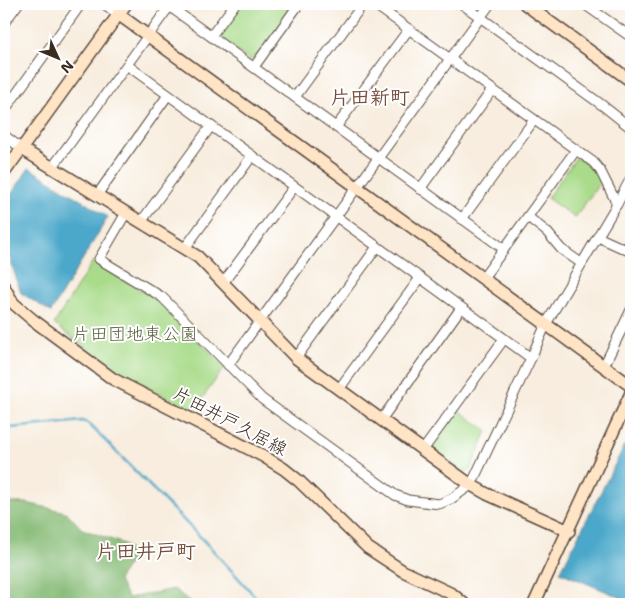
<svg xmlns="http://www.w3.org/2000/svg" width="635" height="608" viewBox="0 0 635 608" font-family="'Shantell Sans','Klee One',sans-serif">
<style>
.green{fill:#a9db8a;stroke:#728254}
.forest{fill:#86bb76;stroke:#60724a}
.water{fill:#4ca8ca;stroke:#446974}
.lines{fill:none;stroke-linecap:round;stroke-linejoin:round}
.stream{stroke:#4ca8ca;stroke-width:2.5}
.street-casing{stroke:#57473b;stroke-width:11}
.secondary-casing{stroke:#57473b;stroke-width:14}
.street{stroke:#fff;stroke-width:9}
.secondary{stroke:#ffe4c6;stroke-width:11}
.labels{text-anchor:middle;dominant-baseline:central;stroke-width:4;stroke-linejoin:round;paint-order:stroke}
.park-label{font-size:18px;fill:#5c5f3e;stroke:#fff}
.street-label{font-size:18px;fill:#3b2a1e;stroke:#fff}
.quarter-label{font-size:20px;font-weight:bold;fill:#784f3f;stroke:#fff}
</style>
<rect width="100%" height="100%" fill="#fff"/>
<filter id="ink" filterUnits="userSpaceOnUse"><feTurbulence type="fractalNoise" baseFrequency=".02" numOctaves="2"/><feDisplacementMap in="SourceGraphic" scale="10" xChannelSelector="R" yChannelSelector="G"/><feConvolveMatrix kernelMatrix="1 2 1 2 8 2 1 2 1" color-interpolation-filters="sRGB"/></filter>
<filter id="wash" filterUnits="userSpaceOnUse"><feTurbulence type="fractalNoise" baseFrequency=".0096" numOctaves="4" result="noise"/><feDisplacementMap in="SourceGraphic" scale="20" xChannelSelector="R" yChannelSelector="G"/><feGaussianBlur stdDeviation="1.12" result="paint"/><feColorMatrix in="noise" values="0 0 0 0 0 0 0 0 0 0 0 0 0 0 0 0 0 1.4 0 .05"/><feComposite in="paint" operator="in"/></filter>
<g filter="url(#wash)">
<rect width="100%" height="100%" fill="#f8edde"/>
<g class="green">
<polygon points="240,4 295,4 255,58 249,60 221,39 219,33"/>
<polygon points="581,158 596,173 601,181 575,218 547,198 575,159"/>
<polygon points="93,261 159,301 225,367 193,411 115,370 54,324"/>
<polygon points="457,409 487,431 470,470 464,472 431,450 430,445"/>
</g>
<polygon class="forest" points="4,503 26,503 66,512 82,529 124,544 135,555 118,580 128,598 174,589 193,604 4,604"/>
<g class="water">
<polygon points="29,168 108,217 51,312 21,293 4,241 4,205"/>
<polygon points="631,433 631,602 560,572"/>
</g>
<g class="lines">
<polyline class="stream" points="4,426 10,428 83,421 89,424 210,547 262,604"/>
</g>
</g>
<g filter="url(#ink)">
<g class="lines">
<g class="street-casing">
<g id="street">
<polyline points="104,4 118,14"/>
<polyline points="374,4 593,162 600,170 617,204 546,324 531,358"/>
<polyline points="462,4 602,105 631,128"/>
<polyline points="584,4 631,37"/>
<polyline points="169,6 504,249"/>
<polyline points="4,23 18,4"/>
<polyline points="211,36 235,4"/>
<polyline points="254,67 299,4"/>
<polyline points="295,97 363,4"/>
<polyline points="4,111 81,4"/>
<polyline points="336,127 409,29"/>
<polyline points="4,135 22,149"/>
<polyline points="52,168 171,4"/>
<polyline points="420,189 492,90"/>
<polyline points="97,195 168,95"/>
<polyline points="617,204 631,178"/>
<polyline points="126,213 99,259 162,297 262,399 395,495 408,500 439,504 451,499 471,485 531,358 127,65"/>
<polyline points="528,217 547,232 561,249 581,263"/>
<polyline points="462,219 534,120"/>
<polyline points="141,222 211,126"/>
<polyline points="598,237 631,252"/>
<polyline points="185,248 252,156"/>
<polyline points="483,278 576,150"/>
<polyline points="223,283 294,187"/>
<polyline points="296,358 377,247"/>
<polyline points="228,365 490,4"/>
<polyline points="604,366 631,310"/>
<polyline points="339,389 420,278"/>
<polyline points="381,420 461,308"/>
<polyline points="423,450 504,339"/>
</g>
</g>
<g class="secondary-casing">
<g id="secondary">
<polyline points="525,4 631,81"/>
<polyline points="118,14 631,386"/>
<polyline points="22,149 198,257 296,358 471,485 487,494 569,531"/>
<polyline points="4,173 126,4"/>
<polyline points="4,287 13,303 33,320 113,379 263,456 284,469 299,481 368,548 403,571 452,594 464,604"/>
<polyline points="534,604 631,393"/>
</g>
</g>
<use href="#street" class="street"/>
<use href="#secondary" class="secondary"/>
</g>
</g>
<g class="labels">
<g class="park-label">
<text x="135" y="334">片田団地東公園</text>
</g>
<g class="street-label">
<text transform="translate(230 421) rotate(28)">片田井戸久居線</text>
</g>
<g class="quarter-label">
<text x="370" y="97">片田新町</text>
<text x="146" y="551">片田井戸町</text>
</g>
</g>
<rect width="635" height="608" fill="none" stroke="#fff" stroke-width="20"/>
<g transform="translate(58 58) rotate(134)" stroke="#ffffff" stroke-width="4" paint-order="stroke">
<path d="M0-4L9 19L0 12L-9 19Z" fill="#3b2a1e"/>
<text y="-8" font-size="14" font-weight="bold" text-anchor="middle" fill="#3b2a1e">N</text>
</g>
</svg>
